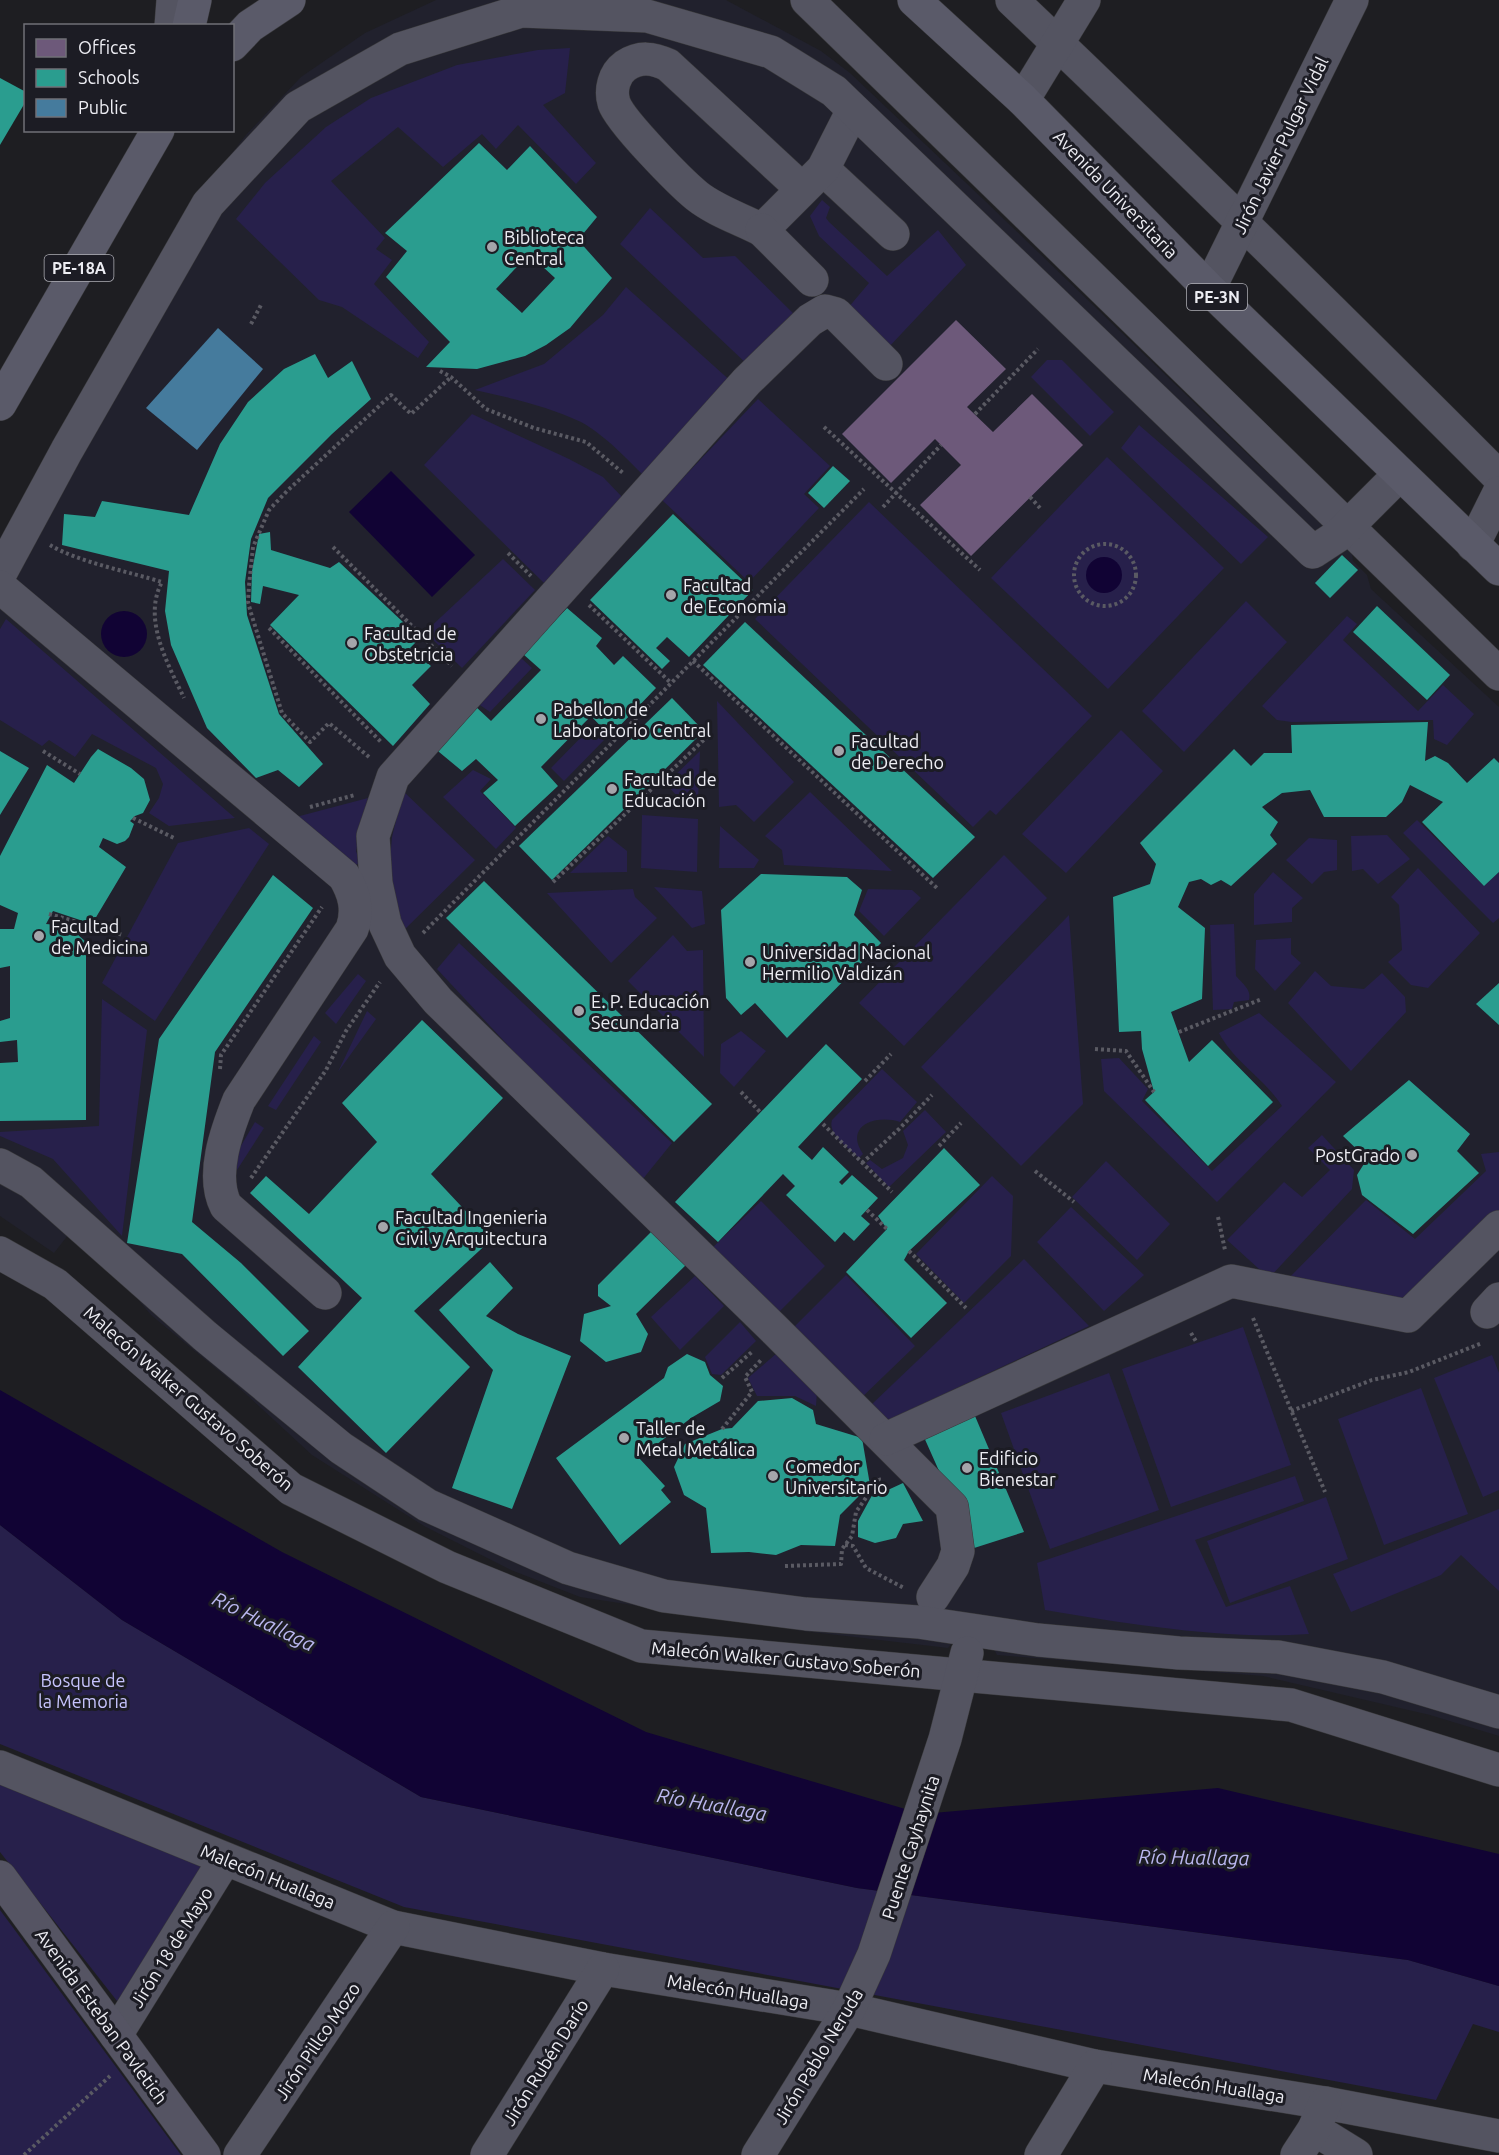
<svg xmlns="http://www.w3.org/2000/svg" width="1499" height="2155" viewBox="0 0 1499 2155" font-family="Ubuntu,sans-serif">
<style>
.built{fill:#21212d}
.green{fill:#27204b}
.water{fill:#110334}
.offices{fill:#6d597a}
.schools{fill:#2a9d8f;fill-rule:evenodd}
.public{fill:#457b9d}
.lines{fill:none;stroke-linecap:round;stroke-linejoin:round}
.minor-casing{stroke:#38383a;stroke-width:34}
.major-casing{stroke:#38383a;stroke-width:34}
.highway-casing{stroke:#38383a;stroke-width:34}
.path{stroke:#5a5a63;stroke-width:4;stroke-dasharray:3 3;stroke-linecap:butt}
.minor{stroke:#545461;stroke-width:33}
.major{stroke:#555463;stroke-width:33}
.highway{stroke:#5a5a69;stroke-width:33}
.poi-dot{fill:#a5a5aa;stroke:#1c1c24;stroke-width:2}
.labels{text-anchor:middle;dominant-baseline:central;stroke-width:6;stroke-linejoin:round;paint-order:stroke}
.shield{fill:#1c1c24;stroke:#aeaeb5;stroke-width:1.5}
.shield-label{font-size:16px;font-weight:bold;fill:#ededf3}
.street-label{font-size:18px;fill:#ededf3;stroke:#1c1c24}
.poi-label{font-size:18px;fill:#ededf3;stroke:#1c1c24;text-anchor:start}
.park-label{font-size:18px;fill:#c7c4fd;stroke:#1c1c24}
.water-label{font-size:20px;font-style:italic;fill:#bab7ef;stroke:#1c1c24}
</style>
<rect width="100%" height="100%" fill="#1e1e22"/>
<polygon class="built" points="436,0 726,0 821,51 850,73 983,199 1260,466 1351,545 1353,561 1367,575 1371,589 1499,707 1499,1736 1430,1715 1263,1676 997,1655 990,1641 955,1640 948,1648 803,1631 580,1597 511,1570 424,1526 312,1455 235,1384 151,1315 76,1225 54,1253 0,1216 0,538 49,450 194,202 246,135 301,77 365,33"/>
<g class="green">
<polygon points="570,48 565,93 543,105 596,163 576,184 518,125 496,149 482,134 443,167 398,127 331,181 385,238 376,249 392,260 374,284 429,342 418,358 342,307 319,300 236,219 265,183 326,127 371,98 457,65 538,50"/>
<polygon points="822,200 830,207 826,218 829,222 887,276 938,230 966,265 887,349 848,308 869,283 819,236 810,216"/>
<polygon points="650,208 703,258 735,256 797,317 749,366 620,244"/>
<path d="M626,287L734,384L648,480C629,461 605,435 581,422C548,406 510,398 475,390L544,364L603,315Z"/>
<polygon points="1047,360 1062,360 1114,412 1090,436 1031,377"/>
<polygon points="758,399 830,466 804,494 819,508 749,582 662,500"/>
<polygon points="472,414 569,459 603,477 624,499 544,583 424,465"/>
<polygon points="1139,425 1268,537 1241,564 1121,448"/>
<polygon points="1107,457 1224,568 1108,689 991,578"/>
<polygon points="869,502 1092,716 996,815 990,810 973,827 755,619"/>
<polygon points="503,559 535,590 462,668 425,632"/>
<polygon points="1246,601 1287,642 1184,752 1142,711"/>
<polygon points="1347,616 1357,624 1343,640 1418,711 1443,685 1474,714 1447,745 1434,739 1433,720 1292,722 1277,720 1262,706"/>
<polygon points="6,619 235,818 169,826 149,813 159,798 163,784 156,768 92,734 75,757 49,740 42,746 0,720 0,629"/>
<polygon points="519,656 532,668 490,712 474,701"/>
<polygon points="717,701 794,782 754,822 736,805 719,807"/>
<polygon points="593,725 607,737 564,781 551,768"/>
<polygon points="1121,730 1163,771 1066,873 1022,834"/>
<polygon points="700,751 698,801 677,796 666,784"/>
<polygon points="473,770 491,779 480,791 516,828 496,849 443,797"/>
<polygon points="403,791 475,860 399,935 389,873 392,837"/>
<polygon points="810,792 892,871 784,865 782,850 765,836"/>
<polygon points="368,798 356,851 360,863 349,868 296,817"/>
<polygon points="642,815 698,819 697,872 641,868"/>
<polygon points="1417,820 1484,886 1499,872 1499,918 1493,923 1403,833"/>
<polygon points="720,826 759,860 754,868 719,868"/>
<polygon points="249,828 269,844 155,1021 102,983 178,843"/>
<polygon points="1387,835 1410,859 1378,884 1363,869 1352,871 1351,836"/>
<polygon points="608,836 627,851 627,872 570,873"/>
<polygon points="1309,838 1337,840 1337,870 1324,872 1312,884 1286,860"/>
<polygon points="1004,855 1047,898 904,1046 859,1003"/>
<polygon points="1418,868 1480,933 1428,988 1411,985 1388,962 1402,950 1399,905 1391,897"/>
<polygon points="1273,872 1303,898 1292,908 1292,922 1254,925 1254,894"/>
<polygon points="654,887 702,891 705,924 692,928"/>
<polygon points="633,889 635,897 657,918 611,963 547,893"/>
<polygon points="868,889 912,890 921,898 884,936 859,911"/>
<polygon points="1069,915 1083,1104 1021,1166 921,1067"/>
<path d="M1234,924L1236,976C1242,983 1252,990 1249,1000L1234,1002L1232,1009L1213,1010L1210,925Z"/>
<polygon points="673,935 687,951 703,950 704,1057 628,981"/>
<polygon points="1291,938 1291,954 1301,963 1275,991 1255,969 1256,940"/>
<polygon points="459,943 672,1143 638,1185 437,969"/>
<polygon points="1315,971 1331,986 1364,989 1382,973 1405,997 1406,1012 1351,1071 1288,1003"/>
<polygon points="358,974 366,981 336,1024 325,1013"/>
<polygon points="102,999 147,1030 122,1236 53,1159 0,1136 0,1132 99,1126"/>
<polygon points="367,1011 376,1019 338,1072"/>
<path d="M1259,1013L1336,1082L1217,1202L1104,1091L1101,1059L1119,1058L1148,1089L1142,1101L1212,1171L1282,1106C1265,1079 1234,1062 1219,1033Z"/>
<polygon points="741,1031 766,1051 734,1087 720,1073 721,1044"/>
<polygon points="314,1036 321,1042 276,1110 268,1106"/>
<path d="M882,1069L917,1102L900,1122C875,1114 844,1126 863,1154L859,1158C850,1149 827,1134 832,1120Z"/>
<polygon points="925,1110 946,1132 889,1187 866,1163 870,1160 882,1169 903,1158 908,1145 903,1131"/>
<polygon points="255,1122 264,1128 237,1170 236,1154"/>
<polygon points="1322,1135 1354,1170 1352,1189 1269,1278 1227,1240 1284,1182 1302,1197 1330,1170 1308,1148"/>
<polygon points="1499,1152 1499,1215 1406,1307 1284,1283 1366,1200 1415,1239 1486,1171 1481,1154"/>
<polygon points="1106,1161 1170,1224 1137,1260 1072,1197"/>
<polygon points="992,1176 1013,1196 1011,1256 964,1303 916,1254"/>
<polygon points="761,1201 825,1266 774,1317 709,1251"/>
<polygon points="1071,1207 1144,1275 1104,1311 1037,1242"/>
<polygon points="1024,1259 1089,1326 889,1420 871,1405"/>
<polygon points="846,1275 915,1346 858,1401 790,1331"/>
<polygon points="695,1276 724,1306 680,1350 651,1317"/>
<polygon points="740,1322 756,1341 721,1375 712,1374 705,1357"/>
<polygon points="1243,1327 1291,1465 1171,1507 1122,1369"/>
<polygon points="777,1353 817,1391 816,1406 795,1396 757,1396 748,1378"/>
<polygon points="1492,1355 1499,1373 1499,1490 1483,1497 1434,1378"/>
<polygon points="1109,1373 1159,1510 1050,1549 1001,1413"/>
<polygon points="1421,1388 1468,1514 1384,1545 1338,1419"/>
<path d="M1295,1476L1304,1501L1195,1540L1226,1607L1290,1586L1309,1634C1224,1640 1129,1624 1045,1610L1037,1563Z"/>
<polygon points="1326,1497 1348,1559 1230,1603 1207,1541"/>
<polygon points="1499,1509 1499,1591 1461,1555 1441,1575 1351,1612 1333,1574"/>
<polygon points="0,1525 122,1620 421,1797 857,1888 1408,1960 1499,1986 1499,2032 1473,2024 1436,2100 404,1907 0,1744"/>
<polygon points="0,1778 212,1863 121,2006 0,1852"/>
<polygon points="0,1910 181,2155 0,2155"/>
</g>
<g class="water">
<polygon points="391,471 475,555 432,597 349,512"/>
<circle cx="1104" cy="575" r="18"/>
<circle cx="124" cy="634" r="23"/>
<polygon points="0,1390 282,1552 646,1732 922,1814 1218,1788 1499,1854 1499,1986 1408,1960 857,1888 421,1797 122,1620 0,1525"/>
</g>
<polygon class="offices" points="956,320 1006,369 967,407 993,432 1032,394 1083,445 971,556 920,505 961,465 935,439 891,483 842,434"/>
<g class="schools">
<polygon points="0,78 26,92 26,101 0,145"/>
<path d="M479,143L507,170L530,146L597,217L578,240L612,278L570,328L546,345L525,356L477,369L426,367L450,342L386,277L407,251L385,233ZM529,254L555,278L522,313L496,289Z"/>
<polygon points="315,354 328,378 352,361 371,399 332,434 268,498 251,539 245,582 247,615 279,714 323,764 299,787 278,770 256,778 207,728 171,645 165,611 169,571 62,545 64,514 95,517 102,501 189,515 220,444 248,402 284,369"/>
<polygon points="833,466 850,481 824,508 808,493"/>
<polygon points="673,514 753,590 689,657 667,637 656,648 670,661 662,669 590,600"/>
<polygon points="270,532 271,550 330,568 339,562 420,638 410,648 431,666 412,685 430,704 393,746 270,625 299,595 263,586 260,604 251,602 252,571 259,534"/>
<polygon points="1342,555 1358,570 1330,598 1315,583"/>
<polygon points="1377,606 1450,675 1427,700 1353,632"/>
<polygon points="567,608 602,638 596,646 614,665 623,656 656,688 610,736 591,716 541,767 558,786 515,826 483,793 498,780 476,759 462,771 433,747 474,705 491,721 541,670 523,654"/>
<polygon points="745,622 975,837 933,878 703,665"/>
<polygon points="672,698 704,731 552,880 519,846"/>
<polygon points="1428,722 1425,761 1435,756 1448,763 1467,783 1494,758 1499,763 1499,872 1484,886 1422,822 1443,802 1410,785 1402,802 1386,817 1324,817 1310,790 1282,793 1262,807 1278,822 1270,835 1277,844 1231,886 1221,880 1211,885 1201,879 1189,882 1178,907 1205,928 1202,999 1171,1012 1189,1062 1212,1040 1273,1102 1208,1166 1145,1100 1154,1092 1142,1049 1141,1031 1119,1032 1113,897 1150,884 1156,864 1140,843 1234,749 1251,766 1264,753 1292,753 1291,725"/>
<polygon points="98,749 131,768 144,779 150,800 143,813 135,816 130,821 134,824 129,837 125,841 117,844 103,838 99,847 126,867 92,924 53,911 46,924 68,926 86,942 86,1120 0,1121 0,1063 18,1062 17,1040 0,1042 0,1021 10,1018 10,966 0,968 0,929 14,929 18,913 0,905 0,856 47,765 74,783 91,757"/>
<polygon points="0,751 29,768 0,815"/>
<polygon points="761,874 847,877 862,890 854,915 881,943 787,1038 755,1003 741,1015 726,998 721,910"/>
<polygon points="273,875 313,908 215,1052 192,1222 241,1263 309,1331 283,1356 182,1254 127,1243 159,1039"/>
<polygon points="484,881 712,1104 674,1142 446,918"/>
<polygon points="1499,983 1499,1025 1476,1004"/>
<polygon points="422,1020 503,1098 431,1174 492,1239 414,1311 470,1367 386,1453 298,1367 362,1298 250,1193 266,1176 309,1214 377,1142 342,1103"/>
<polygon points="826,1044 862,1079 798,1147 812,1160 823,1147 849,1172 839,1182 842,1185 852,1175 878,1198 861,1216 870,1224 854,1241 844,1232 835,1242 786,1195 795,1186 783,1174 718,1242 675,1202"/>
<polygon points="1409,1080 1470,1134 1457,1151 1479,1173 1413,1234 1362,1195 1357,1175 1367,1159 1343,1136"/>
<polygon points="944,1148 980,1185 909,1251 904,1260 947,1303 911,1338 846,1272 887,1229 878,1216"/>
<polygon points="654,1229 689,1262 636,1314 648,1334 641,1352 606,1362 580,1341 584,1314 611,1306 598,1296 598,1285"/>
<polygon points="490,1262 513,1288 486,1316 518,1334 571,1356 512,1509 452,1488 493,1370 439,1310"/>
<polygon points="687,1354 705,1362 710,1375 723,1386 720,1401 691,1418 639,1458 665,1486 661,1490 671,1502 620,1545 556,1458 664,1378 668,1367"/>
<polygon points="792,1398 813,1410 816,1424 862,1438 870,1485 840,1515 835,1546 801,1545 776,1555 749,1552 711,1553 706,1508 684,1495 674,1467 685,1444 722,1429 732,1428 758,1401"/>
<polygon points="975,1416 1024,1532 971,1549 952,1500 923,1435"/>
<polygon points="903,1483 923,1521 903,1524 896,1538 875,1543 858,1537 858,1521 876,1488 890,1489"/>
</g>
<polygon class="public" points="218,328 263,369 197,450 146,408"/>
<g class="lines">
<g class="minor-casing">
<g id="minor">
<polyline points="807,0 1499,674"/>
<path d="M1012,0C1177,157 1338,316 1499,477"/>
<polyline points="171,26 173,0"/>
<polyline points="1023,100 1084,0"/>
<polyline points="823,169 893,234"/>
<path d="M802,189L668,65C653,58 640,56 625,66C614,74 610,90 614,103C620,121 680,182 697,196C716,211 741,219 762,230L823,169L853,110"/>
<polyline points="762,230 812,280"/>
<polyline points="1209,289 1352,0"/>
<polyline points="886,364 836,314 825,311 810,320 747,381 393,777 373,836 376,883 385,924 400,956 438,1001 776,1331 952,1507 958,1551 953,1566 933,1597"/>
<polyline points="1473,545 1499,493"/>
<polyline points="0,574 67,450 208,204 298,107 400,49 521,11 647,16 771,52 834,91 1313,552 1339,535 1400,474"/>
<path d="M0,587L344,876C354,893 359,909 352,929L239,1100C227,1130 210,1175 226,1206L325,1293"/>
<polyline points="0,1165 31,1182 205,1336 341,1448 427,1505 568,1568 664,1596 806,1614 918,1622 1038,1640 1179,1653 1278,1657 1383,1677 1499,1712"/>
<polyline points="0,1253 55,1284 291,1489 447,1567 641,1646 1291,1705 1499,1770"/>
<polyline points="1487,1312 1499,1299"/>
<polyline points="886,1439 1231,1281 1408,1316 1499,1227"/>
<polyline points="0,1767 393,1927 603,1969 849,2009 1095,2066 1325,2103 1499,2136"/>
<polyline points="116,2035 225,1859"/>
<polyline points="1314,2129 1356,2155"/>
<polyline points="240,2155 393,1927"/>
<polyline points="487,2155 603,1969"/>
<polyline points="758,2155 849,2009 874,1954 945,1739 967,1653"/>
<polyline points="1041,2155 1095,2066"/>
<polyline points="1297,2155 1314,2129 1325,2103"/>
</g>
</g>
<g class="major-casing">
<polyline id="major" points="0,1877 204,2155"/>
</g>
<g class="highway-casing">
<g id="highway">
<polyline points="914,0 1023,100 1209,289 1499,569"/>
<polyline points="189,26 195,0"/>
<polyline points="232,45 250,26 289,0"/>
<polyline points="0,404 158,130"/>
</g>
</g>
<g class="path">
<polyline points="251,324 262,303"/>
<polyline points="440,371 451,377 486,409 534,428 586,442 623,473"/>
<polyline points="975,414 1038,349"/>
<polyline points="824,427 980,570"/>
<polyline points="1030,497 1040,508"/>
<polyline points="883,507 941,445"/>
<circle cx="1105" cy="575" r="31"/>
<path d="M50,545C78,562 130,572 162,582C142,619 168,664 184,698"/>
<polyline points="333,547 452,666"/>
<polyline points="508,553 531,576"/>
<polyline points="589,605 671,683"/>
<polyline points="269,628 382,743"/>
<polyline points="693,661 938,889"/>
<polyline points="43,751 80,774"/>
<polyline points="369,757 329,723 310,742 282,713 251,613 248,602 249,586 253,547 269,510 287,491 391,395 411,414 451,377"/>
<polyline points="310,807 355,795"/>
<polyline points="133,818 174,838"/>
<polyline points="553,882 709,735"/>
<polyline points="49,914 123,935"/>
<polyline points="423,933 864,489"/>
<polyline points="1179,1032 1262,999"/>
<polyline points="1095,1049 1126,1051 1154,1092"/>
<polyline points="220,1069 221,1055 322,907"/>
<polyline points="865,1081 891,1054"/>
<polyline points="741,1092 761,1113"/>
<polyline points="823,1124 892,1192"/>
<polyline points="939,1146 961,1123"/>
<polyline points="862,1163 899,1129 932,1095"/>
<polyline points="1035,1171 1074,1202"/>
<polyline points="251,1178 326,1070 346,1031 380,982"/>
<polyline points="867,1210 887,1229"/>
<polyline points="1218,1217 1225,1250"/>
<polyline points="909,1251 966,1308"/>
<polyline points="1253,1318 1325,1492"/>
<polyline points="1191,1333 1197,1343"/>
<polyline points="722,1378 753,1351"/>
<polyline points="1291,1411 1372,1380 1409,1372 1482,1343"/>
<polyline points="722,1429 752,1392 745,1377 761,1360"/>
<polyline points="845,1545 853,1546 866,1568 904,1588"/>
<polyline points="785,1566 841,1564 842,1549 852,1536 856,1512 879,1479 878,1477"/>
<polyline points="24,2155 110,2076"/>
</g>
<use href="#minor" class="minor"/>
<use href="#major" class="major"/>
<use href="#highway" class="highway"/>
</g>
<g class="poi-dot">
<circle cx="492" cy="247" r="6"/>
<circle cx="671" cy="595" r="6"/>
<circle cx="352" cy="643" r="6"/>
<circle cx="541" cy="719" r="6"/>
<circle cx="839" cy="751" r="6"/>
<circle cx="612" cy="789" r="6"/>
<circle cx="39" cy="936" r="6"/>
<circle cx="750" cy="962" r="6"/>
<circle cx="579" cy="1011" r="6"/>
<circle cx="1412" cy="1155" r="6"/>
<circle cx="383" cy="1227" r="6"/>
<circle cx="624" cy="1438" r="6"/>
<circle cx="967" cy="1468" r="6"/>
<circle cx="773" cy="1476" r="6"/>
</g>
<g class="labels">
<g class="shield">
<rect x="44.5" y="255" width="69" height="26" rx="4.5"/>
<rect x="1187" y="284" width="60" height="26" rx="4.5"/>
</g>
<g class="shield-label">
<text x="79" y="268">PE-18A</text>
<text x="1217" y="297">PE-3N</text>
</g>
<g class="street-label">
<text transform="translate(1280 145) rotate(-64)">Jirón Javier Pulgar Vidal</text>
<text transform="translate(1116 194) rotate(46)">Avenida Universitaria</text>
<text transform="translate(189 1398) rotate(41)">Malecón Walker Gustavo Soberón</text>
<text transform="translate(786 1659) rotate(5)">Malecón Walker Gustavo Soberón</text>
<text transform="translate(910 1847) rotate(-72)">Puente Cayhaynita</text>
<text transform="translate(268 1876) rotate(22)">Malecón Huallaga</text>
<text transform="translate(171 1947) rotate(-58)">Jirón 18 de Mayo</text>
<text transform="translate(738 1991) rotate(9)">Malecón Huallaga</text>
<text transform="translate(102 2016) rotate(54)">Avenida Esteban Pavletich</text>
<text transform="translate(317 2041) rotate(-56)">Jirón Pillco Mozo</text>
<text transform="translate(818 2056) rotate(-59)">Jirón Pablo Neruda</text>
<text transform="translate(545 2062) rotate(-58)">Jirón Rubén Darío</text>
<text transform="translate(1214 2085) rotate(9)">Malecón Huallaga</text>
</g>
<g class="poi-label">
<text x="504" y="237">Biblioteca<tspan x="504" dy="21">Central</tspan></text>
<text x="683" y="585">Facultad<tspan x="683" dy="21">de Economia</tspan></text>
<text x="364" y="633">Facultad de<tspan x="364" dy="21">Obstetricia</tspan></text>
<text x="553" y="709">Pabellon de<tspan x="553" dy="21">Laboratorio Central</tspan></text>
<text x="851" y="741">Facultad<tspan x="851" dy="21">de Derecho</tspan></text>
<text x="624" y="779">Facultad de<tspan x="624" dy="21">Educación</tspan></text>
<text x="51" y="926">Facultad<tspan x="51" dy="21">de Medicina</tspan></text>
<text x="762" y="952">Universidad Nacional<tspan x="762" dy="21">Hermilio Valdizán</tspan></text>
<text x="591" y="1001">E. P. Educación<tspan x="591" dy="21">Secundaria</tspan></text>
<text x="1400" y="1155" text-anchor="end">PostGrado</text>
<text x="395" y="1217">Facultad Ingenieria<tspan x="395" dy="21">Civil y Arquitectura</tspan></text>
<text x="636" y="1428">Taller de<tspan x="636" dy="21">Metal Metálica</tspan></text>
<text x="979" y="1458">Edificio<tspan x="979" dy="21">Bienestar</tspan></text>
<text x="785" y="1466">Comedor<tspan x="785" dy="21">Universitario</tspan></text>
</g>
<g class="park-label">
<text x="83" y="1680">Bosque de<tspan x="83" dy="21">la Memoria</tspan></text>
</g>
<g class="water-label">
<text transform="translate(264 1621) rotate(26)">Río Huallaga</text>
<text transform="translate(712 1804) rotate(10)">Río Huallaga</text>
<text transform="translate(1194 1857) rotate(1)">Río Huallaga</text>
</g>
</g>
<rect x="24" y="24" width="210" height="108" fill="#1c1c24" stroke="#707077" stroke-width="1.5"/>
<rect x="36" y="39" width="30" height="18" fill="#6d597a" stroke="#707077" stroke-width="1.5"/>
<text x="78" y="54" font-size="18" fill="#ededf3">Offices</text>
<rect x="36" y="69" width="30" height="18" fill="#2a9d8f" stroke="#707077" stroke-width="1.5"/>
<text x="78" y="84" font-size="18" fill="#ededf3">Schools</text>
<rect x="36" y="99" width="30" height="18" fill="#457b9d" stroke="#707077" stroke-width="1.5"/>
<text x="78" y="114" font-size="18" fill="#ededf3">Public</text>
</svg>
